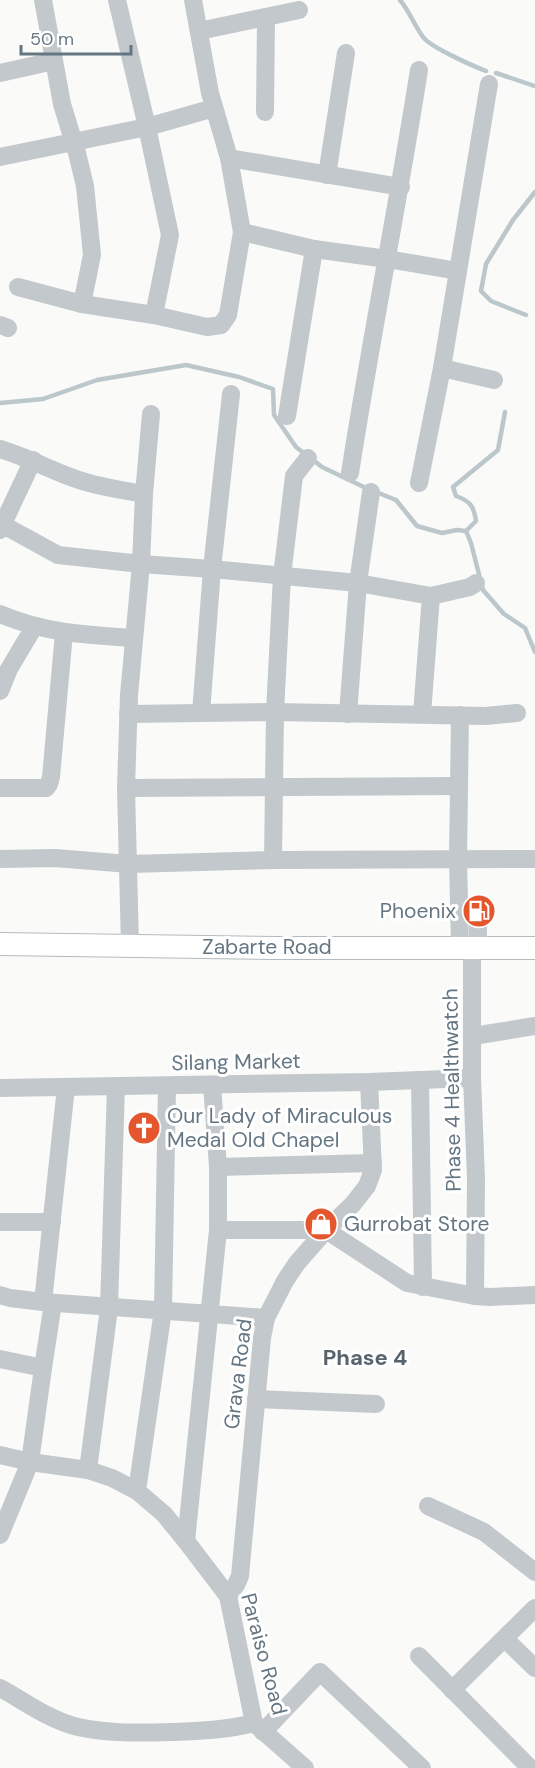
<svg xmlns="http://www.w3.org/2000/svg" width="535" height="1768" viewBox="0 0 535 1768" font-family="'DM Sans',sans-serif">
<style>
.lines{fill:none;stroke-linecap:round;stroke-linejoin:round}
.stream{stroke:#bbc7cb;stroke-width:4.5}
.minor-tunnel{stroke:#d5d9db;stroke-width:18;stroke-dasharray:18 9;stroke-linecap:butt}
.major-casing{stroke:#b5babe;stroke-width:24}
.minor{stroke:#c3c8cc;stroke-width:18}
.major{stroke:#fff;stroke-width:22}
.labels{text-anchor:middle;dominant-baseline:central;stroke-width:6;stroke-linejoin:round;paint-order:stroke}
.poi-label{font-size:21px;fill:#657683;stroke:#fff;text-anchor:start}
.street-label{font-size:21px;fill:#657683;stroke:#fff}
.neighbourhood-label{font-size:22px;font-weight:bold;fill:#57646e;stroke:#fff}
</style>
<rect width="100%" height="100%" fill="#fafaf8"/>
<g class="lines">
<g class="stream">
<path d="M400,0C410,12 414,25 423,37C430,47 473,66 486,71"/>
<polyline points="496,73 535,86"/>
<polyline points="526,315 491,301 481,291 486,264 513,220 535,192"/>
<polyline points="0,403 43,399 97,380 186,365 239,377 273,389 274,415 296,447 305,454"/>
<polyline points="312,459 322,467 368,489"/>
<path d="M376,492L396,500L417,526L442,533L457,530L466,531L476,521C474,506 470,501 456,496L453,487L498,450L505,412"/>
<polyline points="466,531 471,543 483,590 504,614 525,628 535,652"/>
</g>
<polyline class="minor-tunnel" points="469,907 476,908 478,926"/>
<g class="major-casing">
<polyline id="major" points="0,944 275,948 535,948"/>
</g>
<g class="minor">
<polyline points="43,0 62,104 77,153 85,186 92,255 82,304"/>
<polyline points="117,0 147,127 170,235 154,315"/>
<polyline points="199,31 299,10"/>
<polyline points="0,73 54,61"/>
<polyline points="265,112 266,17"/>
<polyline points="0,157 147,127 214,108"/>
<polyline points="229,158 401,187"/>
<polyline points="327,175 346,53"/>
<polyline points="242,232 314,249 387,259 458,271"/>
<polyline points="18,287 82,304 154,315 207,327 221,325 228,315 242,232 229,158 210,93 193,0"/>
<polyline points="0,325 8,328"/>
<polyline points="442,368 494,380"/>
<polyline points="287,416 314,249"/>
<path d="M0,449C27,457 52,471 79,480C100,487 122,490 144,494"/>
<path d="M350,473C371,338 398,204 419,70"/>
<polyline points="419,483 442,368 489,84"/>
<polyline points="3,525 58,555 141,564 212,569 358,583 431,596 470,587 476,583"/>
<polyline points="0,530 33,460"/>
<path d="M0,614C45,633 85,635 133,638"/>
<polyline points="0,691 9,669 34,627"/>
<polyline points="201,713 212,569 231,394"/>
<polyline points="128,714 275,712 485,716 517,713"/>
<polyline points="348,714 358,583 371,492"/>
<polyline points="422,714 431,596"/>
<polyline points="460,715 458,859 460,947"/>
<polyline points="0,788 46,788 49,784 51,777 64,633"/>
<polyline points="126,788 458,786"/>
<polyline points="0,859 55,858 129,864 273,860 535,859"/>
<polyline points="273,860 275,712 282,576 294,476 308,458"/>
<polyline points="478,926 478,947"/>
<polyline points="130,946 126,788 129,695 141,564 144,494 151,414"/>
<polyline points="472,947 472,1078 476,1178 475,1296 490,1297 535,1295"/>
<polyline points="473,1036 535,1026"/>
<polyline points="420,1080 423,1287"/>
<polyline points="0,1088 369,1082 472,1078"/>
<polyline points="218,1167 373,1163"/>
<polyline points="0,1222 52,1222"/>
<polyline points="218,1230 326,1230 407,1283 475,1296"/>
<polyline points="0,1295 10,1298 43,1302 266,1318"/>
<polyline points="43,1302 66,1087"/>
<polyline points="0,1359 43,1368"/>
<polyline points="256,1399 376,1404"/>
<polyline points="0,1455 30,1462 88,1470 112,1478 137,1491 164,1514 186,1541 228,1596 254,1723 305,1768"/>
<polyline points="88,1470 109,1308 116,1086"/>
<polyline points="137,1491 163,1310 167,1086"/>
<polyline points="428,1506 484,1532 535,1572"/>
<polyline points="0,1535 30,1462 43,1368 53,1303"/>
<polyline points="186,1541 218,1230 218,1167 212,1085"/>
<polyline points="228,1596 236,1585 240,1576 262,1338 266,1318 285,1281 297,1263 326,1230 353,1204 367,1186 373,1170 369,1082"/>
<polyline points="505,1639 535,1668"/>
<polyline points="419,1656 530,1768"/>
<path d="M0,1688C24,1701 48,1719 74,1726C106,1734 140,1733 172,1732C200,1731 227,1730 254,1723"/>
<polyline points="452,1690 535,1608"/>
<polyline points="263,1732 320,1672 422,1768"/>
</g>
<use href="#major" class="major"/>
</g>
<defs>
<g id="fuel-disc" transform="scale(1.725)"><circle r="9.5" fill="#e4572e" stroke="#fff"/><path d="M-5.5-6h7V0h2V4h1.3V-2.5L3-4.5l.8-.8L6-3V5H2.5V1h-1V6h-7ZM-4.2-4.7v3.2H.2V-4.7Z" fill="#fff"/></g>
<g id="church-disc" transform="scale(1.725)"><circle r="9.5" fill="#e4572e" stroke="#fff"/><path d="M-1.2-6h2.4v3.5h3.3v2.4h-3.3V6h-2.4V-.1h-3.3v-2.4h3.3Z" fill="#fff"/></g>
<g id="shop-disc" transform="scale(1.725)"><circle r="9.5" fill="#e4572e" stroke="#fff"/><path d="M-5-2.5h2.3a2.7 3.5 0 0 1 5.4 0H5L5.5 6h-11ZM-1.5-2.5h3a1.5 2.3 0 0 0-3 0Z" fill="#fff"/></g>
</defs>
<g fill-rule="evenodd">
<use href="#fuel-disc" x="479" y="911"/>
<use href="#church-disc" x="144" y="1128"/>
<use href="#shop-disc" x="321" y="1224"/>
</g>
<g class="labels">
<g class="poi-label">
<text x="456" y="911" text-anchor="end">Phoenix</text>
<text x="167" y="1116">Our Lady of Miraculous<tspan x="167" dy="24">Medal Old Chapel</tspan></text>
<text x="344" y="1224">Gurrobat Store</text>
</g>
<g class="street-label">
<text x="267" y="947">Zabarte Road</text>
<text transform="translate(236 1062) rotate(-1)">Silang Market</text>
<text transform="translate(452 1090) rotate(-91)">Phase 4 Healthwatch</text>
<text transform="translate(238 1374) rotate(-83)">Grava Road</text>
<text transform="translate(264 1654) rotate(75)">Paraiso Road</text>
</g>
<g class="neighbourhood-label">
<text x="365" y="1357">Phase 4</text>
</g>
</g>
<path d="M21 45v9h110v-9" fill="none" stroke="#657683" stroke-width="3"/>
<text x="30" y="45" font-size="18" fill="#657683" stroke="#ffffff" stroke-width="4.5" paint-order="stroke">50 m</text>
</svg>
